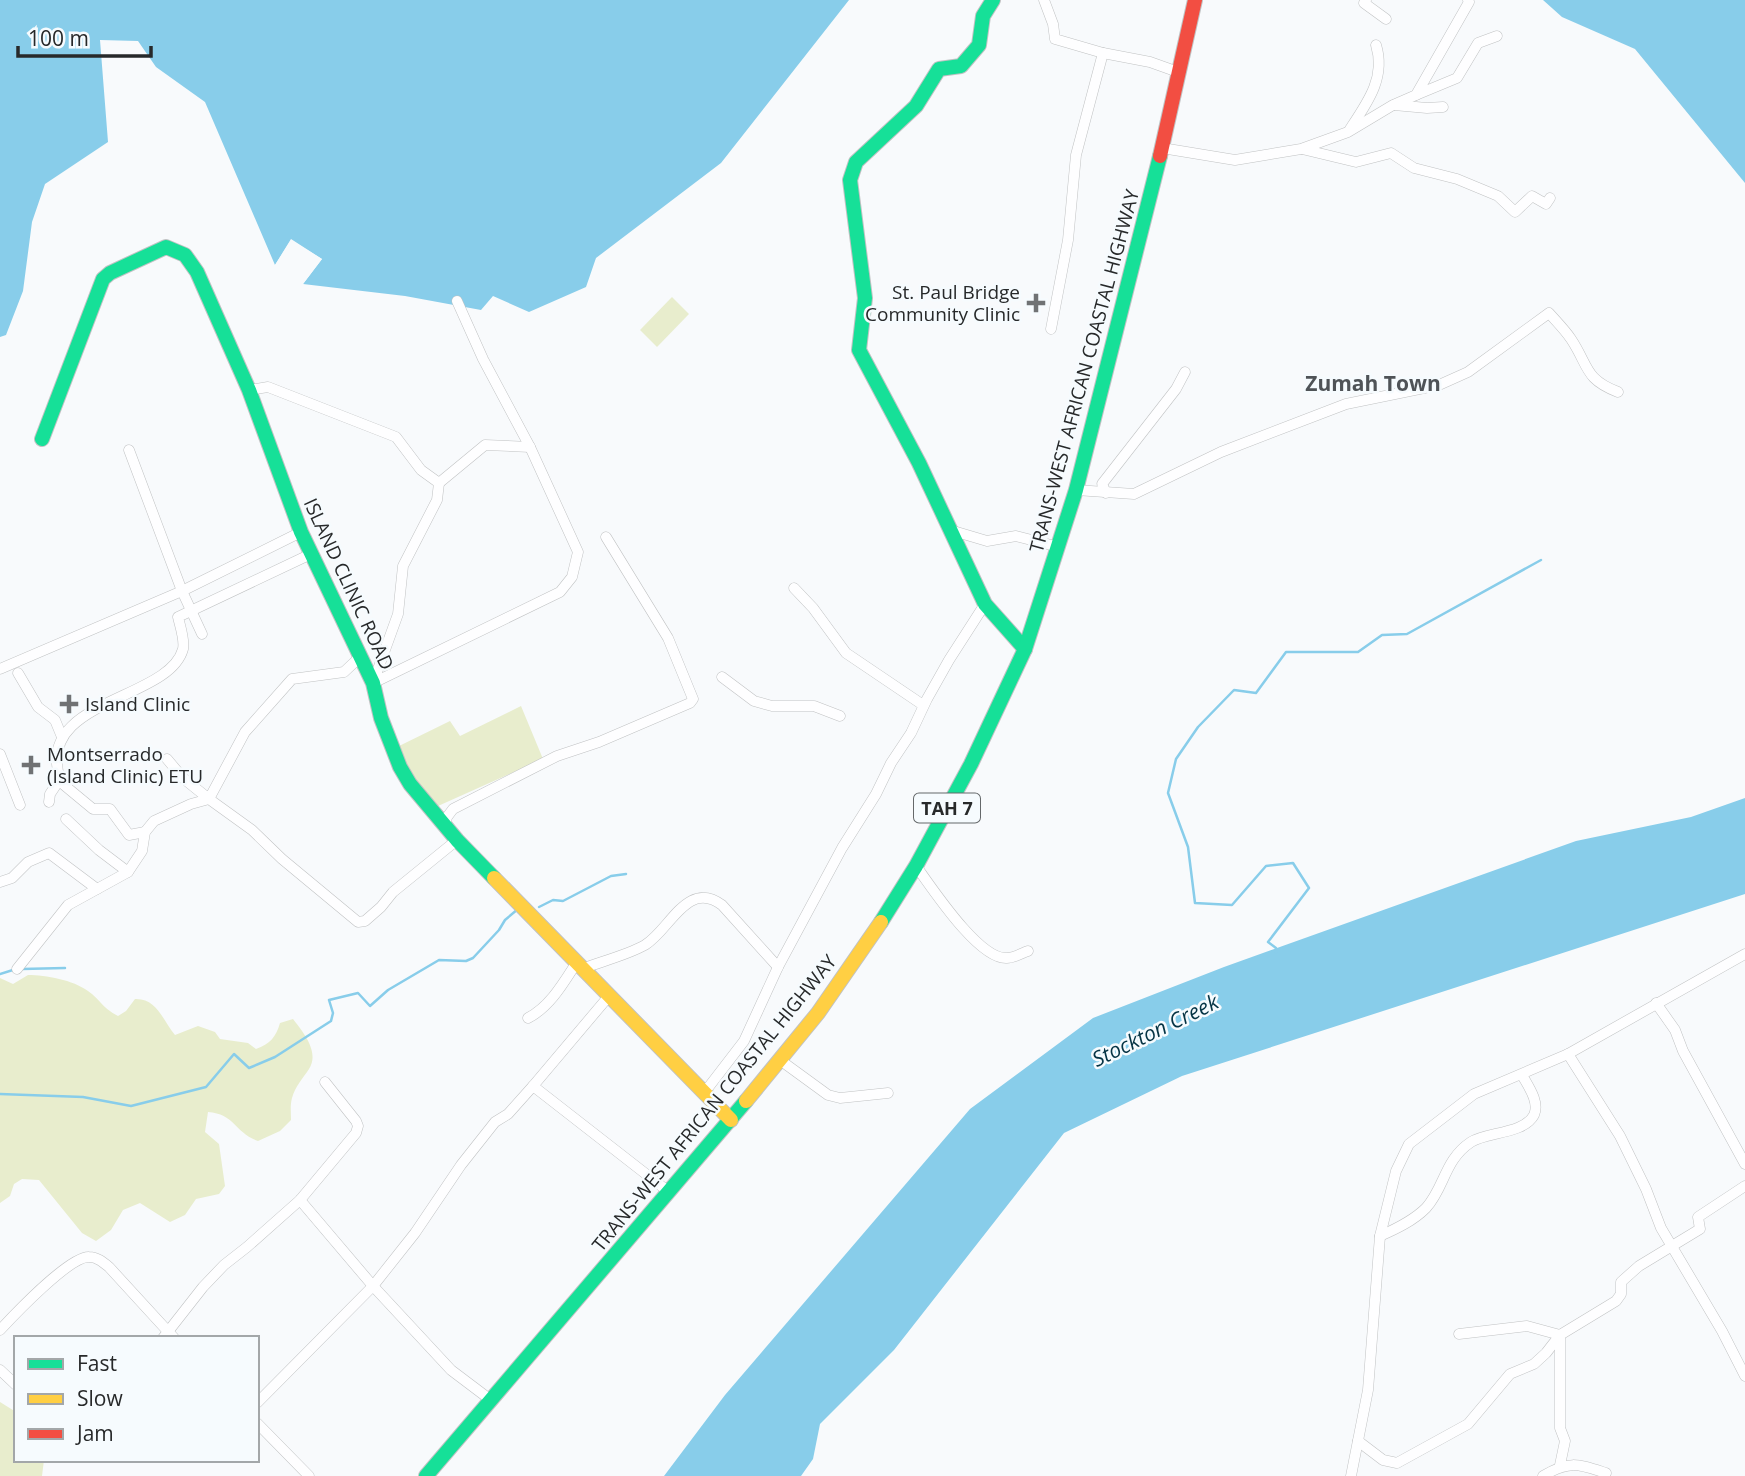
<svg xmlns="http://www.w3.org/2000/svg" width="1745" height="1476" viewBox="0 0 1745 1476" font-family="'Open Sans',sans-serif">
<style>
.green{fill:#e8edcd}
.water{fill:#88cdea}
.pier{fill:#f8fafc}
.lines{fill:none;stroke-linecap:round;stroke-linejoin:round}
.stream{stroke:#88cdea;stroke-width:2.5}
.street-casing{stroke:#c0c2c3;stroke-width:11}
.fast-casing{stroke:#c0c2c3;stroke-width:16}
.slow-casing{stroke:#c0c2c3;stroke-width:16}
.jam-casing{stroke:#c0c2c3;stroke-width:16}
.street{stroke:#fefeff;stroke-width:10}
.fast{stroke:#16e098;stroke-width:14}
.slow{stroke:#ffcf43;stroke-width:14}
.jam{stroke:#f24e42;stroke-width:14}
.poi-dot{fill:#707274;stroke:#f6fbfe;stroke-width:2.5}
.labels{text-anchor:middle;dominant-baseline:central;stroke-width:5;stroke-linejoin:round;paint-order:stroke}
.shield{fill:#f6fbfe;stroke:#65686a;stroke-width:2}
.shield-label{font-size:18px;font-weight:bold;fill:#27292a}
.poi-label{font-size:19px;fill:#27292a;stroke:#f6fbfe;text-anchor:start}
.street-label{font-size:19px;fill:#27292a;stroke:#f6fbfe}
.neighbourhood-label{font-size:21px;font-weight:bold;fill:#4f5357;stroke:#f6fbfe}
.water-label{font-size:21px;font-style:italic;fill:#053445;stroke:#f6fbfe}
</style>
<rect width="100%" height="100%" fill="#f8fafc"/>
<g class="green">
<polygon points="672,297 689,314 657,347 640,330"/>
<polygon points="521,706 543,759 438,806 403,765 395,748 450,721 460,736"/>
<path d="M28,975C46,975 73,980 88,991C101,1000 101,1007 118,1016L126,1011L135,999C157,998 163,1021 175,1035L198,1026L215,1032L220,1039L248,1043L256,1049C270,1044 276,1037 280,1023L293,1019C303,1032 320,1052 309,1069C303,1078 295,1087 292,1098C290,1105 291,1113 291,1120L280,1131L258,1141C235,1133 235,1114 208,1112L205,1132L219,1144L225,1186L219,1194L196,1199L185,1215L170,1222L140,1203L123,1210L111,1230L96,1241L82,1233L39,1180L22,1179L14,1184L10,1196L0,1203V978L13,984Z"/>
<polygon points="0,1402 16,1412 16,1460 44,1460 42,1476 0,1476"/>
</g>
<g class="water">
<polygon points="0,0 849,0 721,163 596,258 586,287 529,312 493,296 481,310 405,296 303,284 322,259 291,240 275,265 205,102 156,67 138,41 100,40 108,142 45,184 32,222 23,291 6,335 0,337"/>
<polygon points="1543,0 1745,0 1745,183 1635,49 1562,17"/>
<polygon points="1745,798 1745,894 1182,1076 1064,1133 894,1350 820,1424 813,1459 801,1476 664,1476 725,1395 970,1109 1093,1018 1224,967 1576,841 1691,817"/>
</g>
<polygon class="pier" points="291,239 322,259 303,284 300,282 317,260 292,244 278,267 275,265"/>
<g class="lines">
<g class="stream">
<polyline points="539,907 553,900 563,901 611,876 626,874"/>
<polyline points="1276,952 1276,948 1268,942 1309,888 1293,863 1266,866 1232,905 1195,903 1188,847 1168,793 1176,759 1198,727 1234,690 1256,693 1286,652 1358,652 1382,635 1407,634 1541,560"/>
<polyline points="22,969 65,968"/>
<polyline points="0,974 16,969"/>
<polyline points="0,1094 83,1097 131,1106 206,1087 234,1054 249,1068 275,1057 331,1021 333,1013 329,1000 358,993 370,1006 388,990 439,960 466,961 473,958 499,930 505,920 518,909"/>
</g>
<g class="street-casing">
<g id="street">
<polyline points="1044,0 1053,24 1055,39 1103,53 1150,62 1178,72"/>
<polyline points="1366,0 1364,3 1386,19"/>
<polyline points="1416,95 1457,78 1478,43 1497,36"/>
<polyline points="1394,105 1427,108 1443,107"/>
<path d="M1350,129C1368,102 1386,77 1376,45"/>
<polyline points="1162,148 1235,160 1301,149 1348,132 1393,105 1416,95 1469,2 1468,0"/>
<polyline points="1302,149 1356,162 1391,153 1414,168 1457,179 1498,196 1515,212 1532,196 1546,204 1550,198"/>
<polyline points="1051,329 1068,240 1076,155 1103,53"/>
<polyline points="249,390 268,387 396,437 421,470 439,483 485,445 530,447"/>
<polyline points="129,450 182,591 202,634"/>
<polyline points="439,483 437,500 403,566 398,614 373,683 560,592 572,577 578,552 530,447 483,359 457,301"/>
<path d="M1076,490L1134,494L1221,452L1346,404L1439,385L1468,372L1549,313C1557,322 1565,330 1571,339C1589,366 1584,379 1618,392"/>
<polyline points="1106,493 1102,484 1176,389 1185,372"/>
<polyline points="950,530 987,541 1016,536 1059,547"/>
<polyline points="794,588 813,608 846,653 923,705"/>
<polyline points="0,669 182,591 301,532"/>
<polyline points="18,673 38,707 55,720 62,737"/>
<polyline points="722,677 754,701 772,706 814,706 840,716"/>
<polyline points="0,754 20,805"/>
<polyline points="167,759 183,778 209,799 245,732 292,679 344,672 361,656"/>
<polyline points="64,785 93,809 110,809 129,835 145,832"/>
<path d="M49,802L50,794L60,779C34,699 169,701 183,649C185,640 180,626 178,617L311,554"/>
<polyline points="66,819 99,850 128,872"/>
<polyline points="445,827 447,817 453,809 557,756 599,742 690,703 693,699 668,638 606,537"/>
<path d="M916,866C932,888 979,960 1007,958C1014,958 1022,953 1028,951"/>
<polyline points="0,882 12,878 28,862 49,853 97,889"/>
<path d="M584,968C603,961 627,955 645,945C670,930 687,879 722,905L778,967"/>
<polyline points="17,969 68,905 128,872 142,851 145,832 154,821 191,804 209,799 252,830 282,859 358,922 365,921 381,907 393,892 457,840"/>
<polyline points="1656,1003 1675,1030 1683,1051 1745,1164"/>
<path d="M528,1018C550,1007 564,982 577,962"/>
<polyline points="1568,1054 1620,1136 1646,1189 1661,1228 1722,1331 1745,1376"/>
<polyline points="780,1060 828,1095 840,1098 888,1093"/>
<polyline points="533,1086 609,996"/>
<polyline points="704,1093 744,1041 778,967 842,848 876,794 891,763 911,733 927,699 949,660 985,604"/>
<polyline points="300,1200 373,1286 451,1370 492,1401"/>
<path d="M1380,1236C1396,1229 1413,1221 1426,1208C1445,1187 1444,1160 1471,1142C1486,1132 1524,1134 1534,1115C1540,1102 1528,1086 1522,1075"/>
<path d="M0,1330C14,1315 70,1256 89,1257C97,1257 103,1262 109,1267L174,1338"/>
<polyline points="1459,1334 1527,1326 1560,1335 1560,1428 1565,1441 1560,1465"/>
<polyline points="163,1338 203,1287 224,1265 247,1247 300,1200 356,1133 358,1126 356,1121 325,1082"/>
<polyline points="0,1370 16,1385"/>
<polyline points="257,1403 373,1286 415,1233 461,1165 495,1122 508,1114 533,1086 669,1192"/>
<polyline points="257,1423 309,1476"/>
<polyline points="1358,1441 1383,1460 1397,1463 1468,1424 1510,1374 1534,1364 1546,1353 1560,1335 1616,1301 1621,1294 1621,1282 1639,1266 1700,1229 1698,1217 1745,1186"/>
<polyline points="1351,1476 1368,1390 1380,1236 1396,1171 1409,1144 1474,1094 1568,1054 1745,954"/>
<path d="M1543,1476C1569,1460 1578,1464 1606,1473"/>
</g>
</g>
<g class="fast-casing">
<g id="fast">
<polyline points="993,0 983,16 979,45 961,66 939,69 916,106 856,162 850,180 865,298 859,350 919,463 985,604 1025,649"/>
<polyline points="42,439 103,279 110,273 166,247 185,255 197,272 249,390 301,532 373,683 381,718 400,767 410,784 457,840 494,878"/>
<polyline points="881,922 916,866 971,764 1025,649 1076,490 1160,156"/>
<polyline points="426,1476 746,1101"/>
</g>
</g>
<g class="slow-casing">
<g id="slow">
<polyline points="494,878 731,1120"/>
<polyline points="746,1101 818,1013 881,922"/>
</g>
</g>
<g class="jam-casing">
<polyline id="jam" points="1160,156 1195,0"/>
</g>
<use href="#street" class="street"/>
<use href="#fast" class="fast"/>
<use href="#slow" class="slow"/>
<use href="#jam" class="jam"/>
</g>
<g class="poi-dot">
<path d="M1032.5 292.5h7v7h7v7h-7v7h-7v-7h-7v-7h7z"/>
<path d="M65.5 693.5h7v7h7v7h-7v7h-7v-7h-7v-7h7z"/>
<path d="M27.5 754.5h7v7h7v7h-7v7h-7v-7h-7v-7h7z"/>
</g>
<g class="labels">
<rect class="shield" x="914" y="793.5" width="66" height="29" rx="5"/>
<g class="shield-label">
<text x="947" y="808">TAH 7</text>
</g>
<g class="poi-label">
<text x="1020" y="292" text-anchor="end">St. Paul Bridge<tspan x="1020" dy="22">Community Clinic</tspan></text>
<text x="85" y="704">Island Clinic</text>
<text x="47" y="754">Montserrado<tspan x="47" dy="22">(Island Clinic) ETU</tspan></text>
</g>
<g class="street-label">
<text transform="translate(1084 371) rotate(-75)">TRANS-WEST AFRICAN COASTAL HIGHWAY</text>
<text transform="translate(349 584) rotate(65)">ISLAND CLINIC ROAD</text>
<text transform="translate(714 1103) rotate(-51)">TRANS-WEST AFRICAN COASTAL HIGHWAY</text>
</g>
<g class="neighbourhood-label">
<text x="1373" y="383">Zumah Town</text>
</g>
<g class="water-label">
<text transform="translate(1155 1030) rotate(-26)">Stockton Creek</text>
</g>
</g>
<rect x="14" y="1336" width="245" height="126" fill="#f6fbfe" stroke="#a3a7a9" stroke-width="2"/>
<rect x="28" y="1359" width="35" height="10" fill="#16e098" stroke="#a3a7a9" stroke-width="2"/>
<text x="77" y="1371" font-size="21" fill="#27292a">Fast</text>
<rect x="28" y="1394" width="35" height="10" fill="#ffcf43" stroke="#a3a7a9" stroke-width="2"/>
<text x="77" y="1406" font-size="21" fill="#27292a">Slow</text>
<rect x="28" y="1429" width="35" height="10" fill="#f24e42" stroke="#a3a7a9" stroke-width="2"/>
<text x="77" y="1441" font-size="21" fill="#27292a">Jam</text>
<path d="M18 46v10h133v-10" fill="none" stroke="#27292a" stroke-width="3.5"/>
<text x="28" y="46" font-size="21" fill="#27292a" stroke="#f6fbfe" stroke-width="5" paint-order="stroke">100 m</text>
</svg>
